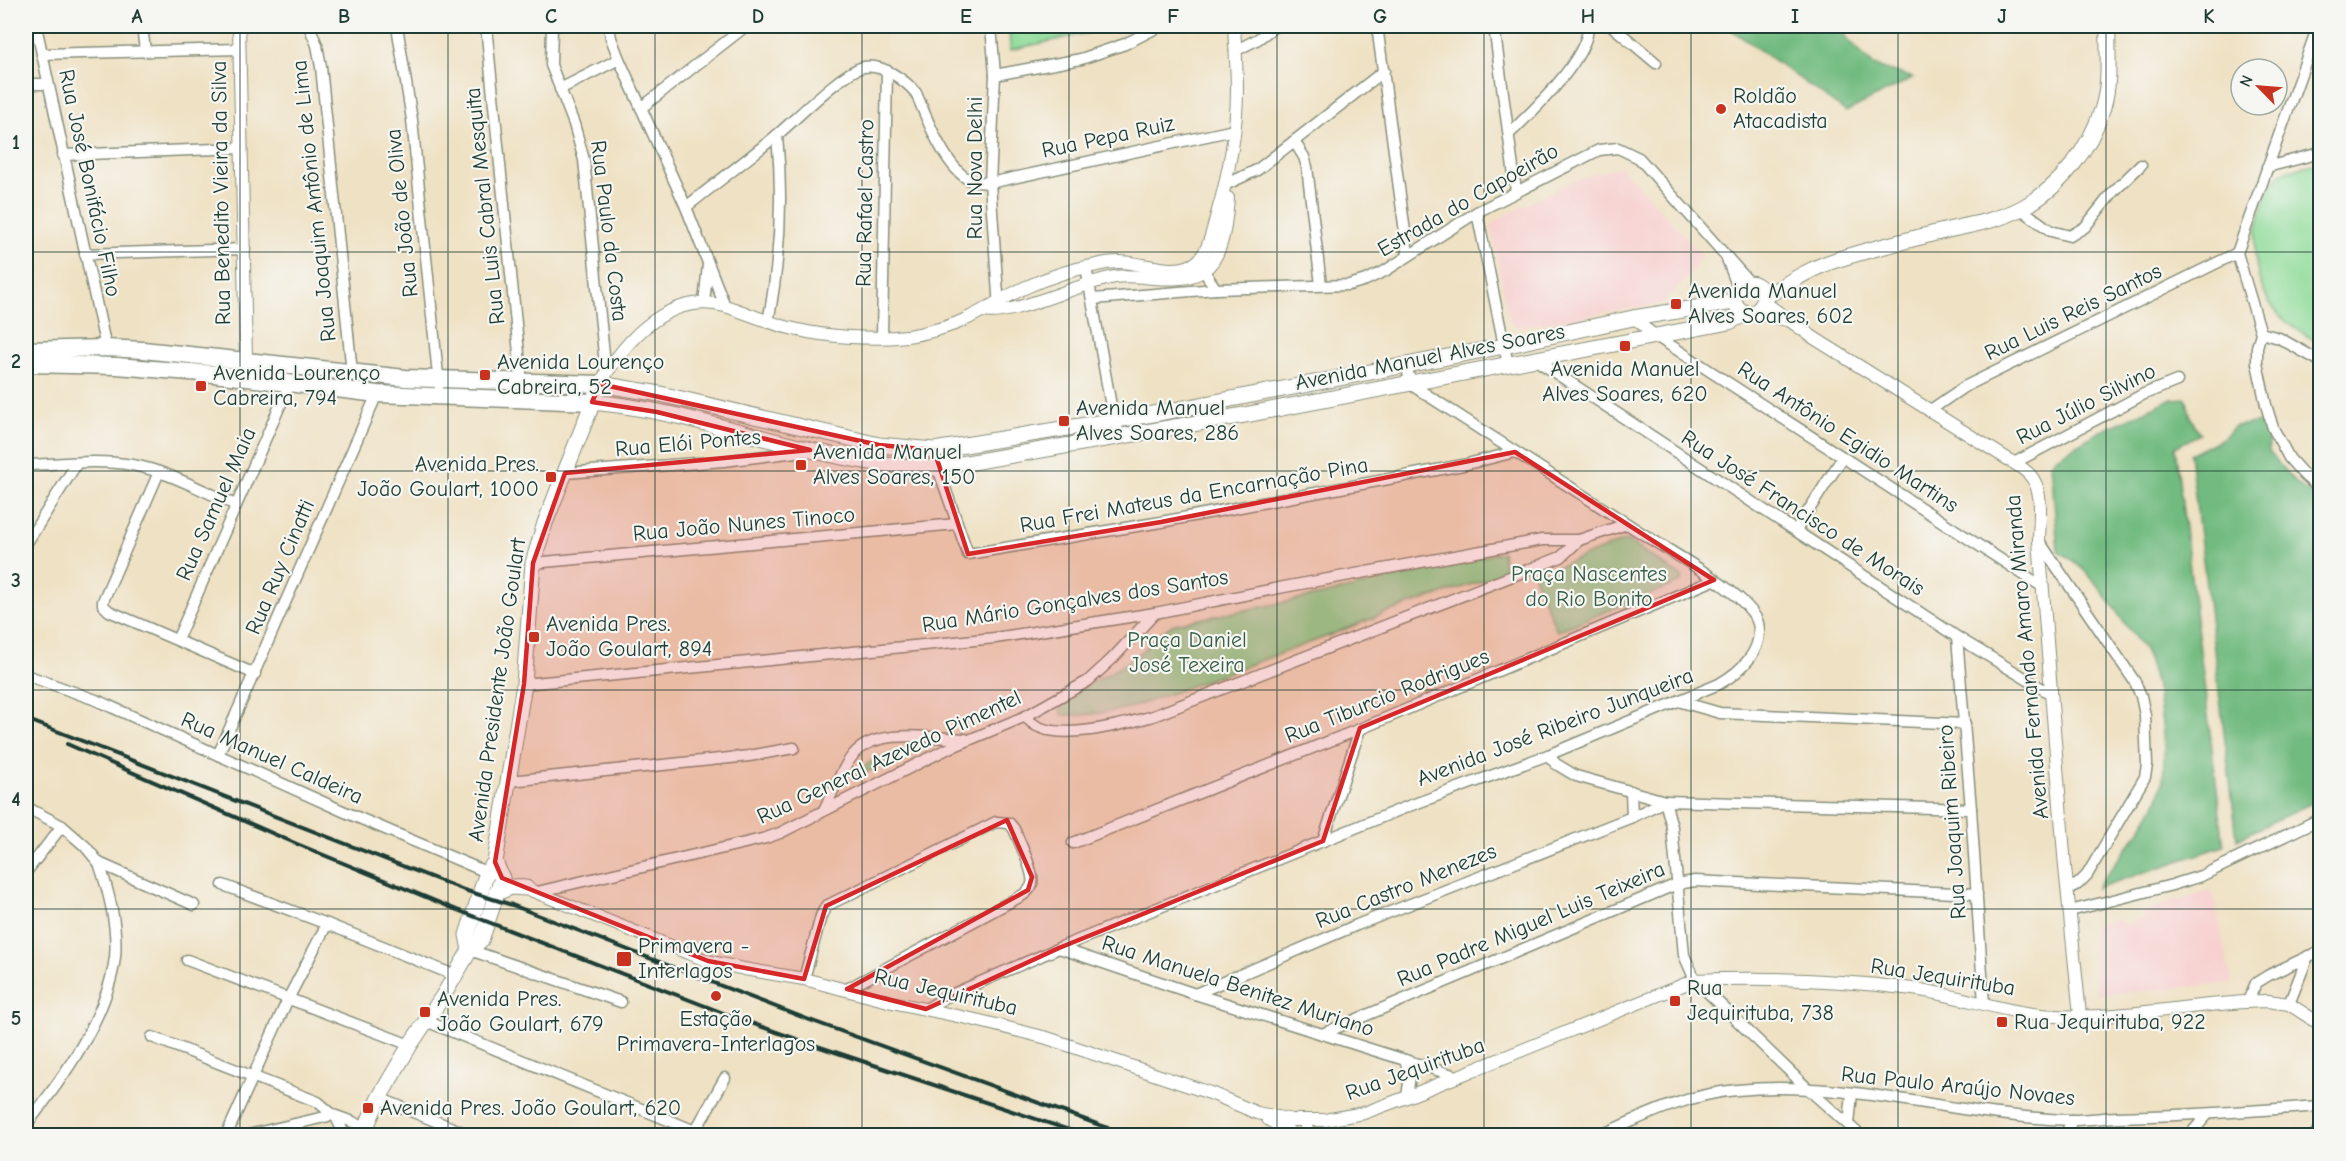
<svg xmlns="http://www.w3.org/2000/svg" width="2346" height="1161" viewBox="0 0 2346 1161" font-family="'Comic Neue',sans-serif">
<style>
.built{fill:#f7d0cf}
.green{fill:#8edb98;stroke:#568c66;stroke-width:1.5}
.forest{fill:#72bb80;stroke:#487c5a;stroke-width:1.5}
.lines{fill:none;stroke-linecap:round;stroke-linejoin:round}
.minor-casing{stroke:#878f7c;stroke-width:13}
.tertiary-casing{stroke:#878f7c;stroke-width:14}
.secondary-casing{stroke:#878f7c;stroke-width:17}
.primary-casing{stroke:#878f7c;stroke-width:19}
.minor{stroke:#fff;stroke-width:10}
.tertiary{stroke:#fff;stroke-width:12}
.secondary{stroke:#fff;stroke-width:15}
.primary{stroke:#fff;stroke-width:16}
.rail{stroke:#1f3d34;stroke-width:4}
.marked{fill:#d62828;fill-opacity:0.2;stroke:#d62828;stroke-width:4.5;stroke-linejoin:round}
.grid{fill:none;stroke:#1f3d34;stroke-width:1.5;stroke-opacity:0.55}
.poi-dot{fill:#c8321e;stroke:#f6f6f2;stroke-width:2}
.labels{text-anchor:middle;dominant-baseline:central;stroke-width:4.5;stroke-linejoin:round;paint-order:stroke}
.poi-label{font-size:22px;fill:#1f3d34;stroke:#f6f6f2;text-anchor:start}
.street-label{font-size:22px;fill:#1f3d34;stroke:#f6f6f2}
.park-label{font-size:22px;fill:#355d48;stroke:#f6f6f2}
.neatline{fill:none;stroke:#1f3d34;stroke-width:2}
.grid-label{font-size:20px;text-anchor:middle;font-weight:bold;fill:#1f3d34}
</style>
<rect width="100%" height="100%" fill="#f6f6f2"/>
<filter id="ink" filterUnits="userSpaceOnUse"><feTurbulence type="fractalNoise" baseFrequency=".0167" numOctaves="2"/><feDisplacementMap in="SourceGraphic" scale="12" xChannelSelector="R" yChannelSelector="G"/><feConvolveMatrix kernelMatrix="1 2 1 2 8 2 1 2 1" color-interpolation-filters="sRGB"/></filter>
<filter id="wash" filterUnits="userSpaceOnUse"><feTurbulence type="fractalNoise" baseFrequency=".008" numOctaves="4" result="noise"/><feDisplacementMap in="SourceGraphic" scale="24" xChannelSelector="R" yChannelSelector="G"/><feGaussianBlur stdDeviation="1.35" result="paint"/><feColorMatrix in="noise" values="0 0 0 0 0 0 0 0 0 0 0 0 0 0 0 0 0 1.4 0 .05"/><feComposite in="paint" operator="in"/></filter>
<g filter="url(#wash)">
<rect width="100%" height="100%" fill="#efe1c3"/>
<g class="built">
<polygon points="1620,166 1702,255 1688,278 1662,304 1517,327 1511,323 1507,311 1491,226 1497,220 1569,182"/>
<polygon points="2212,890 2232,983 2097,995 2091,927 2117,919 2125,925 2142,919 2143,911"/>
</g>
<g class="green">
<polygon points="1009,26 1119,26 1010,50"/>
<path d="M2320,162V344C2307,335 2290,327 2279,315C2253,286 2249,242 2263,206C2267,195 2273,177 2285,172C2295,167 2309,166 2320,162Z"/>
<polygon points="1626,540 1682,577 1681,582 1557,631 1534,576"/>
<path d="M1502,552L1505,573L1388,612L1328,636L1136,706C1112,712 1087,716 1062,715L1060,708L1061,698C1089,684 1118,671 1142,651C1153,641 1161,631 1174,624L1322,595Z"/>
<path d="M900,754L856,778C867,759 879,756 900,754Z"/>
</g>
<g class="forest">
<polygon points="1726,26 1840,26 1846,38 1873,65 1913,78 1846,112"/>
<path d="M2186,398L2191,418L2200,434L2175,447L2224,846L2097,888C2117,857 2144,832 2158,798C2172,766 2159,686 2146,654C2142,644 2134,637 2128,628C2109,601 2089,567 2058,551L2051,464L2055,458L2097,433L2171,399Z"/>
<polygon points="2268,421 2269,453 2295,482 2320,502 2320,799 2237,839 2190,454 2223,438 2235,426"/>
</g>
</g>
<g filter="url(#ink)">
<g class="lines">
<g class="minor-casing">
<g id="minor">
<polyline points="36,26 106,348"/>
<polyline points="142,26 145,51"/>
<polyline points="309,26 317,45 321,67 352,373"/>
<polyline points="397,26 412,120 439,385"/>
<polyline points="486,26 522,383"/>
<polyline points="552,26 551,65 574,124 584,160 606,374"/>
<polyline points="609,26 611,38 619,59 686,207 725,306"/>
<polyline points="991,26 995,75 990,183 999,308"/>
<polyline points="1377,26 1408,254"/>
<polyline points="1494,26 1516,191"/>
<polyline points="1612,26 1656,63"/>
<polyline points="2318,26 2237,253 2261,333 2257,347 2257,363 2266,405 2273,428 2289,458 2304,475 2320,489"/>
<polyline points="1235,51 1258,39 1275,26"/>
<polyline points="42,54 239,49"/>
<polyline points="995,75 1081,59 1125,44 1160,26"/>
<polyline points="26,84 48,84"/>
<polyline points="560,89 619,59"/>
<polyline points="641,108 746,26"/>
<path d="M1509,134C1532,112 1589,58 1588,26"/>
<polyline points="1294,141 1304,157 1307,167 1321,285"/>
<polyline points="63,155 242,148"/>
<polyline points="2267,167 2320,153"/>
<polyline points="1225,185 1257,170 1384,71"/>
<path d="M686,207C716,183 747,160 777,135C795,120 844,70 864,67C883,64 905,80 916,93C927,119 945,168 971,181C976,183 983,182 990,183L1234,130"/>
<polyline points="2021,209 2051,231 2070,236 2085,227 2113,192 2141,165"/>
<polyline points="1477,212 1508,365"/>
<polyline points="85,254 245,249"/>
<polyline points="1727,259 1738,288"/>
<polyline points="1199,264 1216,289 1349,285 1366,280 1385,271 1477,212 1599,150 1618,148 1639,158 1750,283"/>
<polyline points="1086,267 1111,406 1120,438"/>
<polyline points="1093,299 1216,289"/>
<polyline points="704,303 708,265"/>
<polyline points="1633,318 1656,336 2043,587"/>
<path d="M768,322C780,261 783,197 777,135"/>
<polyline points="2261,333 2279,338 2320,361"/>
<polyline points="882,336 887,71"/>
<polyline points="1536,360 1957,637 2051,694"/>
<polyline points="1929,411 1964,387 2237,253"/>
<polyline points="934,450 938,468 968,554 1161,522 1463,465 1515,452"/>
<polyline points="2014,463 2144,394 2177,381"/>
<path d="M26,465C60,464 97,459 132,465C168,471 202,491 236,505"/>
<polyline points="159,472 103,601 103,605 109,611 255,674"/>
<polyline points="565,473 724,461 804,451"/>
<polyline points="1796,530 1843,457"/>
<polyline points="2039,541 2135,682 2141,696 2145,715 2147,765 2145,777 2087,875 2078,884 2067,889"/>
<polyline points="26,544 77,463"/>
<polyline points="533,563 957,524"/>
<polyline points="1957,637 1971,809 1984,1004"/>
<polyline points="177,640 290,383"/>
<polyline points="26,675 96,700 345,812 491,874"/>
<polyline points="524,684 995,638 1155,613 1284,587 1542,540 1579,540 1627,524"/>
<polyline points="1678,701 1720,713 1965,724"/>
<path d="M1026,716C1044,747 1125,724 1153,716L1561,557L1579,540"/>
<polyline points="218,755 377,394"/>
<polyline points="1548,755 1556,764 1576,776 1665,801 1672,827 1684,955 1695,980 1807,1088 1861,1136"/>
<polyline points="510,781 749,756 794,748"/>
<polyline points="1631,791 1632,817"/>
<polyline points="26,807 62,826 85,846 99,863 194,905"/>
<path d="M824,810C833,792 840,771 853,755C875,727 933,738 965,739"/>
<polyline points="1323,841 1360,729"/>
<polyline points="1073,843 1360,729 1714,580"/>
<polyline points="26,872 62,826"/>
<polyline points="223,885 327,924 454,975"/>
<polyline points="537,892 766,838 780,833 945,750 1026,716 1088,681 1112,659 1155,613"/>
<polyline points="2070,911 2172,885 2201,876 2320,819"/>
<polyline points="1059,948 1195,994 1459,1077"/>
<polyline points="470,950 621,1002"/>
<polyline points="187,960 410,1045"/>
<path d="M804,979L821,916L826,906L996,822L1009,823L1014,829C1019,841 1035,873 1032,884C1031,888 1027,892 1023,895L847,989"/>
<polyline points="1195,994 1357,925 1632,817 1665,801 1971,809"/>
<polyline points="2248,1001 2256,983 2269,975 2320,951"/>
<polyline points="2289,1004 2308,956"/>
<path d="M926,1009L946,997L1059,948L1409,806L1548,755L1719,684C1740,672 1764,651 1758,623C1755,613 1746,605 1739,598C1706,570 1665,549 1629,525C1556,478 1483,431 1410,384L1407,365"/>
<polyline points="426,1021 695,1131"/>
<polyline points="1322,1034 1677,884 1695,881 1715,882 1977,894"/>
<polyline points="152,1037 318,1102 333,1115 353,1122 365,1128"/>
<polyline points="1405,1060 1410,1076 1407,1097"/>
<polyline points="379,1098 472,1136"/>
<polyline points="336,1117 345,1136"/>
<polyline points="1849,1124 1852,1093"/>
<path d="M26,1125C62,1080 108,1016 115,957C118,925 109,892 99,863"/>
<polyline points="693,1135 725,1078"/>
<polyline points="226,1136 288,999 327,924"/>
<polyline points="244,1136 333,1115"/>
<path d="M1599,1136C1643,1116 1688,1094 1737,1090C1849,1079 1959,1117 2071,1120C2086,1120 2101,1118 2116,1117C2185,1116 2252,1111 2320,1106"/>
<polyline points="2065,1136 2072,1120"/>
<polyline points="2189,1136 2207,1115"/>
<polyline points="2314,1136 2320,1128"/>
</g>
</g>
<g class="tertiary-casing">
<g id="tertiary">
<polyline points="239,26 246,360"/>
<path d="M1764,302L1814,338L2014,463C2019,466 2025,470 2029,474C2045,490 2039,521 2039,541L2065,867L2080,1015"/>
<path d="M983,311C1010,318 1081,282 1115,277C1142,273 1180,287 1204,270C1224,256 1226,220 1228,198"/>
<polyline points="1753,313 1787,320"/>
<path d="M600,384C625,340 669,291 725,306C748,313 770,324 794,329C826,337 874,340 907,336C922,334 950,327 964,320C984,311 1003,298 1024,288C1046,278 1072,269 1097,265C1104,263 1112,262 1119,262C1142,262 1180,279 1199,260C1209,249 1212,232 1216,218C1228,177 1237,133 1237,89C1237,68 1235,47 1234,26"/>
<path d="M518,885L708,961L744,969L804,979L892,1002L976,1020L1047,1038L1213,1094L1257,1113L1292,1120H1325L1364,1113L1407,1097L1695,980C1767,977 1841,980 1913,989C1960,995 2007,1014 2055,1016C2125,1020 2198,1002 2268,1001L2289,1004L2320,1024"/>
<polyline points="1268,1119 1296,1136"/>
<polyline points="1305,1121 1308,1136"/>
</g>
</g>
<g class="secondary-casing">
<g id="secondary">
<circle cx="1749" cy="298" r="15"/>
<path d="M1765,297C1787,284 1809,269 1833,261C1872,248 1913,239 1952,229C1976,224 2001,219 2022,208C2061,187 2090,149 2103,107C2111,80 2107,53 2108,26"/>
<path d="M592,402C709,412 820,467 938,468L1250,414L1729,322L1747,313"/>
<polyline points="496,893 511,887 526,888"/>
<polyline points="470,950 467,935 487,872 495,862 524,684 533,563 545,523 600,384 660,394 879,445 934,450 1159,413 1504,346 1633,318 1727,303 1734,300"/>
<polyline points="362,1136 379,1098 410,1045 443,996 470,950 481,940 502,878 495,862"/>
</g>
</g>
<g class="primary-casing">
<g id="primary">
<polyline points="26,350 106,348 143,350 405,378 600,384"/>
<polyline points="26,364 117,366 214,374 377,394 592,402"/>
</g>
</g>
<use href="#minor" class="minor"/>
<use href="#tertiary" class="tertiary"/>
<use href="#secondary" class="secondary"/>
<use href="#primary" class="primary"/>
<g class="rail">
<polyline points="26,719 464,890 512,905 807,1019 1130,1136"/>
<polyline points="67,744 297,844 457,910 726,1014 799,1040 1087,1136"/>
</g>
</g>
</g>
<path class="marked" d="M600,384L879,445L934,450L968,554L1161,522L1515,452L1714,580L1360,728L1323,841L1059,948L926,1009L847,989L1028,890L1032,877L1007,820L826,906L804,979L708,961L502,878L495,862L524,684L533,563L565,473L810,450L657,412L592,402Z"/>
<path class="grid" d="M240,26V1136M448,26V1136M655,26V1136M862,26V1136M1069,26V1136M1277,26V1136M1484,26V1136M1691,26V1136M1898,26V1136M2106,26V1136M26,252H2320M26,471H2320M26,690H2320M26,909H2320"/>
<g class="poi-dot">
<circle cx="1721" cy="109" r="6"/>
<rect x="1670" y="298" width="12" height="12" rx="3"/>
<rect x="1619" y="340" width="12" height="12" rx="3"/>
<rect x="479" y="369" width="12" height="12" rx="3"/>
<rect x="195" y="380" width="12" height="12" rx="3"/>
<rect x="1058" y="415" width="12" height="12" rx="3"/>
<rect x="795" y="459" width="12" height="12" rx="3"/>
<rect x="545" y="471" width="12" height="12" rx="3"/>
<rect x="528" y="631" width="12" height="12" rx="3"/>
<rect x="616" y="951" width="16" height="16" rx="3"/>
<circle cx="716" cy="996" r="6"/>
<rect x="1669" y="995" width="12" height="12" rx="3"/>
<rect x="419" y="1006" width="12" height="12" rx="3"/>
<rect x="1996" y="1016" width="12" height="12" rx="3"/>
<rect x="362" y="1102" width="12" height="12" rx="3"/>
</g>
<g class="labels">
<g class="poi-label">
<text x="1733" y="96">Roldão<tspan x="1733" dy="25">Atacadista</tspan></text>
<text x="1688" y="291">Avenida Manuel<tspan x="1688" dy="25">Alves Soares, 602</tspan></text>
<text x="497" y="362">Avenida Lourenço<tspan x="497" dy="25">Cabreira, 52</tspan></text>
<text x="1625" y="369" text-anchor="middle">Avenida Manuel<tspan x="1625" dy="25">Alves Soares, 620</tspan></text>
<text x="213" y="373">Avenida Lourenço<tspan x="213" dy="25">Cabreira, 794</tspan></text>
<text x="1076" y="408">Avenida Manuel<tspan x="1076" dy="25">Alves Soares, 286</tspan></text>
<text x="813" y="452">Avenida Manuel<tspan x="813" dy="25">Alves Soares, 150</tspan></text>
<text x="539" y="464" text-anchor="end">Avenida Pres.<tspan x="539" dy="25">João Goulart, 1000</tspan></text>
<text x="546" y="624">Avenida Pres.<tspan x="546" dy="25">João Goulart, 894</tspan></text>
<text x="638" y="946">Primavera -<tspan x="638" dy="25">Interlagos</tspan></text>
<text x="1687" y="988">Rua<tspan x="1687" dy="25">Jequirituba, 738</tspan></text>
<text x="437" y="999">Avenida Pres.<tspan x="437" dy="25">João Goulart, 679</tspan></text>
<text x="716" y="1019" text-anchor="middle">Estação<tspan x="716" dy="25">Primavera-Interlagos</tspan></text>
<text x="2014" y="1022">Rua Jequirituba, 922</text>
<text x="380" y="1108">Avenida Pres. João Goulart, 620</text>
</g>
<g class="street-label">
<text transform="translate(1108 137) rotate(-12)">Rua Pepa Ruiz</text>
<text transform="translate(975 168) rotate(-90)">Rua Nova Delhi</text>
<text transform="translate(90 183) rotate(78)">Rua José Bonifácio Filho</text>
<text transform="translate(221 193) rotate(-91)">Rua Benedito Vieira da Silva</text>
<text transform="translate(1468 200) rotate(-30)">Estrada do Capoeirão</text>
<text transform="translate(314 201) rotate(-96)">Rua Joaquim Antônio de Lima</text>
<text transform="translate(865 203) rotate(-89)">Rua Rafael Castro</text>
<text transform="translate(485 206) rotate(-96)">Rua Luis Cabral Mesquita</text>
<text transform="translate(402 213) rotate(-96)">Rua João de Oliva</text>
<text transform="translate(609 231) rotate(83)">Rua Paulo da Costa</text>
<text transform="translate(2073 312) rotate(-26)">Rua Luis Reis Santos</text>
<text transform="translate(1430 357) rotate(-11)">Avenida Manuel Alves Soares</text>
<text transform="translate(2086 404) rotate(-27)">Rua Júlio Silvino</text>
<text transform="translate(1848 437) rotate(33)">Rua Antônio Egidio Martins</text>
<text transform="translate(688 443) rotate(-5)">Rua Elói Pontes</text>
<text transform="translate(1194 495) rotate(-10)">Rua Frei Mateus da Encarnação Pina</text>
<text transform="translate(216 504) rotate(-66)">Rua Samuel Maia</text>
<text transform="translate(1803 513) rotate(33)">Rua José Francisco de Morais</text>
<text transform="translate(744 524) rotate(-5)">Rua João Nunes Tinoco</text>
<text transform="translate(280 567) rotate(-67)">Rua Ruy Cinatti</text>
<text transform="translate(1075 601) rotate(-9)">Rua Mário Gonçalves dos Santos</text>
<text transform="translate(2027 657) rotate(-95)">Avenida Fernando Amaro Miranda</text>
<text transform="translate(497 690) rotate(-82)">Avenida Presidente João Goulart</text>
<text transform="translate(1387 696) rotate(-22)">Rua Tiburcio Rodrigues</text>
<text transform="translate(1555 727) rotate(-21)">Avenida José Ribeiro Junqueira</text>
<text transform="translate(889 757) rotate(-25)">Rua General Azevedo Pimentel</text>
<text transform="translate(272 758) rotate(24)">Rua Manuel Caldeira</text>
<text transform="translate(1952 822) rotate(-94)">Rua Joaquim Ribeiro</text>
<text transform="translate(1406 886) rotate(-22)">Rua Castro Menezes</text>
<text transform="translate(1531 924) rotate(-23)">Rua Padre Miguel Luis Teixeira</text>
<text transform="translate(1943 977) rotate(9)">Rua Jequirituba</text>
<text transform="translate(1238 986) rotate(18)">Rua Manuela Benitez Muriano</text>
<text transform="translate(946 992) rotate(13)">Rua Jequirituba</text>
<text transform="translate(1415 1069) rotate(-20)">Rua Jequirituba</text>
<text transform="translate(1958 1086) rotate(6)">Rua Paulo Araújo Novaes</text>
</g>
<g class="park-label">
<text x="1589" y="574">Praça Nascentes<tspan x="1589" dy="25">do Rio Bonito</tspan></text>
<text x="1187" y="640">Praça Daniel<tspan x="1187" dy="25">José Texeira</tspan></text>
</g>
</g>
<rect width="2346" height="1161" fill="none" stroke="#f6f6f2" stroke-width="66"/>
<g transform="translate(2259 87) rotate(295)"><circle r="28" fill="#f6f6f2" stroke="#a0aca6" stroke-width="1.5"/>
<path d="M0-4.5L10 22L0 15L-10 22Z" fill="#c8321e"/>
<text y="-9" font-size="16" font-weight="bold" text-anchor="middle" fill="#1f3d34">N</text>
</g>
<rect x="33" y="33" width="2280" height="1095" class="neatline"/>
<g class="grid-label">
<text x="137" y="23">A</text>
<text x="344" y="23">B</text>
<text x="551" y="23">C</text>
<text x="758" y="23">D</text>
<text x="966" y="23">E</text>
<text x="1173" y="23">F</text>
<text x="1380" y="23">G</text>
<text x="1588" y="23">H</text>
<text x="1795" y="23">I</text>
<text x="2002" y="23">J</text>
<text x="2209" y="23">K</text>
<text x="16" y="149">1</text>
<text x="16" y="368">2</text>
<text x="16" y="587">3</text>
<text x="16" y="806">4</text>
<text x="16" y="1025">5</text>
</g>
</svg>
